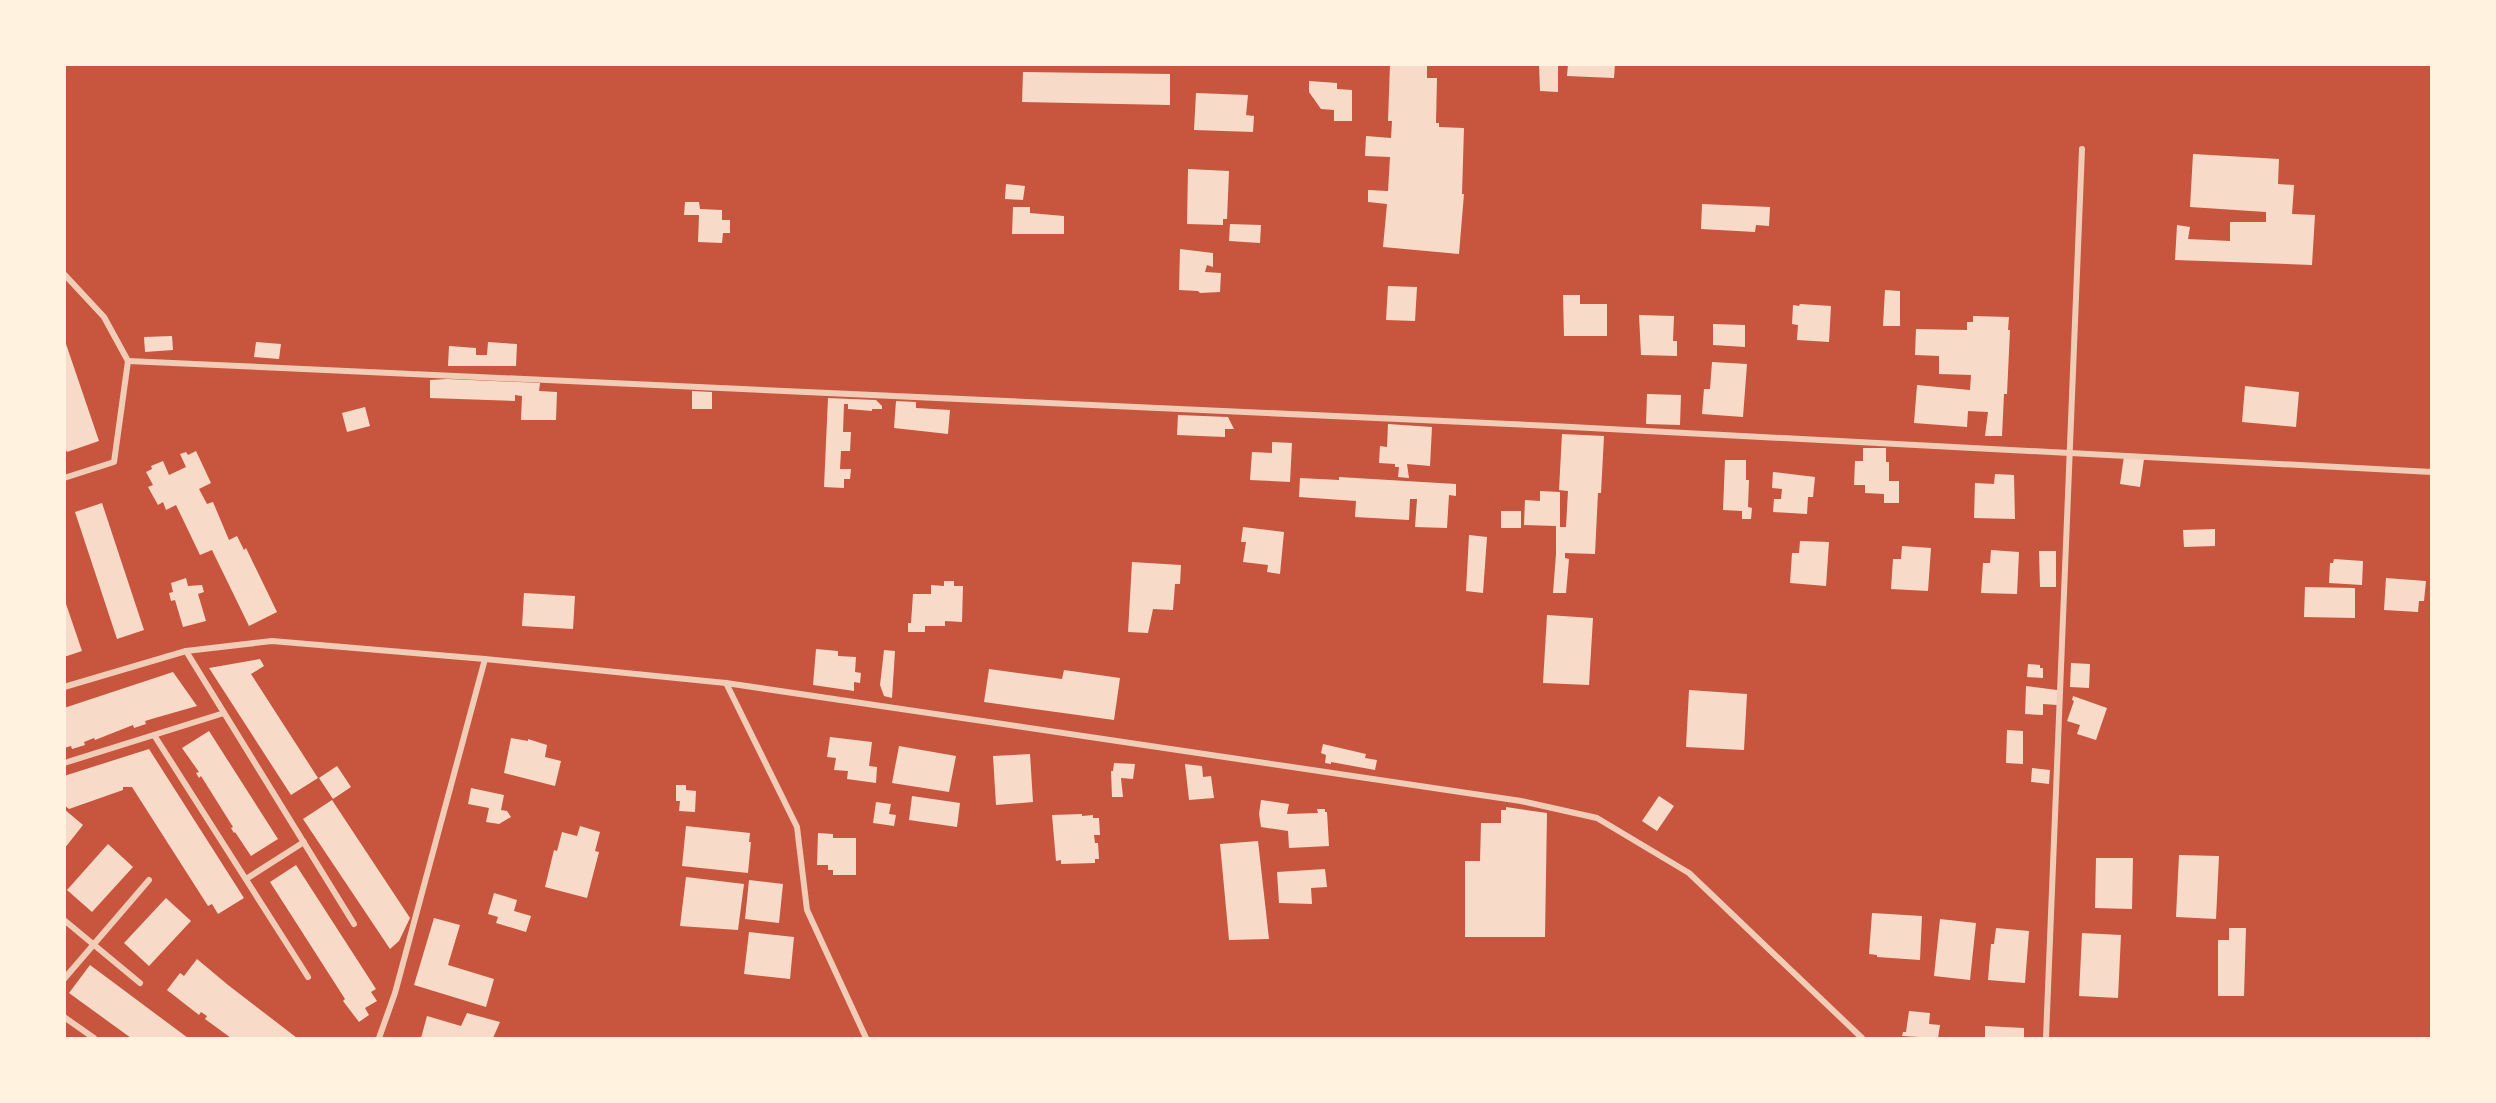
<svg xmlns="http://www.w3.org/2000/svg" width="2496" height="1103" viewBox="0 0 2496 1103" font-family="'Open Sans',sans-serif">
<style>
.building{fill:#f7dbc8}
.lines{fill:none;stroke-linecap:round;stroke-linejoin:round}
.minor{stroke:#f1ccb7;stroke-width:6}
</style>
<rect width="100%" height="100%" fill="#c8553d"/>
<g class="building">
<polygon points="1390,64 1427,64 1427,78 1437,78 1436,123 1439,123 1439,127 1464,128 1462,194 1464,194 1459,254 1383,247 1387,204 1368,202 1368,190 1388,191 1390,157 1365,156 1366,136 1391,138 1392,121 1388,121"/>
<polygon points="1539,64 1558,64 1558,92 1540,91"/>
<polygon points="1568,64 1615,64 1614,78 1567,76"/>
<polygon points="1023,72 1170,74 1170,105 1022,102"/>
<polygon points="1309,81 1337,83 1337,89 1352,90 1352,121 1334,121 1334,110 1321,109 1309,92"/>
<polygon points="1196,93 1248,95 1246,115 1254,116 1253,132 1194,130"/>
<polygon points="2193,154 2279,159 2278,184 2294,185 2292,214 2315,215 2312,265 2175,260 2177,225 2190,227 2188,239 2230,241 2230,222 2266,222 2266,212 2190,207"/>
<polygon points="1188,169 1229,171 1227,219 1223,219 1223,225 1187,224"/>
<polygon points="1006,184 1025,186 1023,200 1005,199"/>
<polygon points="685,202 699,202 700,209 722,210 722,220 730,220 730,233 723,233 722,243 698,242 699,215 684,215"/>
<polygon points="1702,204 1770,207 1769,226 1756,225 1755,232 1701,229"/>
<polygon points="1013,207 1030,207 1030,213 1064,216 1064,234 1012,234"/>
<polygon points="1230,224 1261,225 1260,243 1229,241"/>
<polygon points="1180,249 1213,253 1213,267 1207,265 1205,272 1221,273 1220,292 1200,293 1198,291 1179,290"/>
<polygon points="1388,286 1417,287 1415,321 1386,320"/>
<polygon points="1885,290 1900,291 1900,326 1883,326"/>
<polygon points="1563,295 1580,295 1580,304 1607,304 1607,336 1564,336"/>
<polygon points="1800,304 1831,306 1829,342 1797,340 1798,325 1792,324 1793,305 1799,306"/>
<polygon points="1639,315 1674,316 1673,341 1677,341 1677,356 1641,355"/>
<polygon points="1973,316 2009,317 2008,330 2010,330 2007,394 2004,394 2002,436 1985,436 1988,412 1968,411 1967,427 1914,423 1917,385 1970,390 1971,375 1939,374 1939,356 1915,355 1916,329 1967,330 1967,322 1973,322"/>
<polygon points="1713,324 1745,325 1745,347 1713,345"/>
<polygon points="172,336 173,350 145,352 144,337"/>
<polygon points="65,341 99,441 67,452 64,445"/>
<polygon points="256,342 281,344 279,359 254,357"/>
<polygon points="488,342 517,344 516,366 448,366 449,346 476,348 476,355 487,355"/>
<polygon points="1712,362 1747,364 1743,417 1702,414 1704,389 1710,389"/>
<polygon points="447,379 540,383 539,391 557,392 556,420 521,420 522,396 515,395 515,401 430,398 430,380"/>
<polygon points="2245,386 2299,392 2296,427 2242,422"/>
<polygon points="692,391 712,392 712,409 692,409"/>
<polygon points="1647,394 1681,395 1680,425 1646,424"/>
<polygon points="828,398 876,400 882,406 882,409 872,409 872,411 848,409 848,404 844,404 843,432 851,432 850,451 841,451 840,469 851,469 850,479 844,479 844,488 824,487"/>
<polygon points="896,401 916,402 916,408 950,410 948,434 894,428"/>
<polygon points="365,407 370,426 347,432 342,413"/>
<polygon points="1178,415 1228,417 1234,429 1225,429 1225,437 1177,435"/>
<polygon points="1388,424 1432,427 1430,466 1407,464 1409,478 1398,477 1399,467 1395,467 1395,464 1379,463 1380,446 1387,447"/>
<polygon points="1562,434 1604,436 1601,493 1598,493 1595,554 1565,553 1565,558 1569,559 1566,593 1553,593 1556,554 1556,526 1524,525 1525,500 1540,501 1540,491 1560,492 1560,527 1566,527 1568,491 1559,490"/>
<polygon points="1272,442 1292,443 1290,482 1250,480 1252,452 1272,453"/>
<polygon points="1863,448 1886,448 1886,462 1889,462 1889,481 1899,481 1899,503 1884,503 1884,494 1865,493 1865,485 1854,485 1855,461 1863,461"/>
<polygon points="196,451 211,483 199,489 207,504 213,502 229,540 237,536 244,550 246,548 277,612 249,626 212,550 200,555 176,505 166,510 163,502 158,505 148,487 153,485 146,472 152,469 151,466 163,461 169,475 186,467 180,454 186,452 188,455"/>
<polygon points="2124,456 2144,459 2140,487 2120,484"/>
<polygon points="1725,460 1746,460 1746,480 1749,480 1748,507 1752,508 1751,519 1742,519 1742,511 1723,510"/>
<polygon points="1773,472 1815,477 1813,497 1808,497 1807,514 1773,512 1774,499 1781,499 1782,489 1772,488"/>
<polygon points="1995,474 2014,475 2015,519 1974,518 1975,483 1994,484"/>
<polygon points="1339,477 1456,484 1456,496 1449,495 1447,528 1415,527 1417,499 1410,499 1409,520 1355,517 1356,501 1299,497 1300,478 1339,480"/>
<polygon points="102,503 144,630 117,639 75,512"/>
<rect x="1501" y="511" width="20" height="17"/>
<polygon points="1243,527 1284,532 1280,574 1267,572 1268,565 1243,562 1246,542 1241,542"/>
<polygon points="2215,529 2215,546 2184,547 2183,530"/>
<polygon points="1469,535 1487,537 1483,593 1466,591"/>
<polygon points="1800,541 1829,542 1826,586 1790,583 1792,553 1799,553"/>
<polygon points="1902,546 1931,548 1928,591 1891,589 1893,559 1901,559"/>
<polygon points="1991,550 2019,552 2017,594 1981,593 1983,563 1990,563"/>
<polygon points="2039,551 2056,551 2056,587 2040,587"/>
<polygon points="2334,559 2363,561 2362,585 2329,583 2330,563 2333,563"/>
<polygon points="1132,562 1181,565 1180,584 1175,584 1173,610 1153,609 1148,633 1128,632"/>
<polygon points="186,578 188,586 202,585 204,592 198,594 206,621 183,627 175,600 171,601 169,593 173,592 171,583"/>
<polygon points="2386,578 2426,581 2424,601 2419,601 2418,612 2384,610"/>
<polygon points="944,581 954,581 954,586 963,586 962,622 945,621 945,626 925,626 925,632 908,632 908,623 911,623 913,594 931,594 931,585 944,586"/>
<polygon points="2305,587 2355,588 2355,618 2304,617"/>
<polygon points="524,593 575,596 573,629 522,626"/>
<polygon points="64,598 82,651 64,657"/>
<polygon points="1547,615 1593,618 1589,685 1543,683"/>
<polygon points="816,649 838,651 838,656 856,657 855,672 861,673 860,683 854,682 854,691 813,685"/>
<polygon points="884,650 895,651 892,698 884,696 880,685"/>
<polygon points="260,659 264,666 251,674 318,778 291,795 209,668"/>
<polygon points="2071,663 2090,664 2089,688 2070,687"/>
<polygon points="2028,664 2040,665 2040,668 2043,668 2043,678 2027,677"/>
<polygon points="989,669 1062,679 1064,670 1120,678 1114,720 984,702"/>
<polygon points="173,672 197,706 155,718 145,721 146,724 134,728 133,725 95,740 94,738 84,742 85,745 72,749 71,746 64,748 64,708"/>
<polygon points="2026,686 2057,690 2057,705 2043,704 2043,715 2025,714"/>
<polygon points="1689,690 1747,694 1744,750 1686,747"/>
<polygon points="2073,696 2107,708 2096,740 2077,734 2080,725 2067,721 2074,701 2072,700"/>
<polygon points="2007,730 2023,731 2023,764 2006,763"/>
<polygon points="209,731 278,839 251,856 235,832 234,833 231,828 233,827 201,776 199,778 196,773 199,772 182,748"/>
<polygon points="830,737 872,742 869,766 877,767 876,783 847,779 848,771 834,770 836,758 827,757"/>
<polygon points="511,738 528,741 528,739 547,745 545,757 561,761 555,786 504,773"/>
<polygon points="1323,744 1366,754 1365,758 1377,760 1375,770 1331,762 1331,764 1325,763 1326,755 1321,753"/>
<polygon points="899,746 956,756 949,792 892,783"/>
<polygon points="149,749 244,898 218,914 212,904 208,906 132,787 123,787 123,790 69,809 64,805 64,776"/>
<polygon points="1030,754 1033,802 996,805 993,756"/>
<polygon points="1114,763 1135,764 1133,779 1121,778 1123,797 1112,797 1111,771 1113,771"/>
<polygon points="1185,764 1202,766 1203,777 1211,776 1214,798 1189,800"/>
<polygon points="337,766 351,787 333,799 319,778"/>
<polygon points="2032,768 2050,770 2049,784 2031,782"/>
<polygon points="676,785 686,785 686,790 696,791 695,812 679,811 680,801 676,801"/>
<polygon points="471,788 504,795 501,810 507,811 511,817 499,824 486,822 489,808 468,804"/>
<polygon points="912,796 960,803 957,827 909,820"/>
<polygon points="1659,796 1674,806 1657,831 1642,821"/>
<polygon points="332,800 410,918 399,941 390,949 303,819"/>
<polygon points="1261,800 1289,804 1287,814 1318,813 1317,809 1325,809 1325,812 1327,812 1329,846 1289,848 1288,831 1261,827 1259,814"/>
<polygon points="876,802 891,804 889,814 896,815 894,826 873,823"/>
<polygon points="1506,807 1547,813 1545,937 1465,937 1465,861 1480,861 1481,823 1501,823 1501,810 1506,810"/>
<polygon points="64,809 83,825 64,849"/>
<polygon points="1082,814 1082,816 1093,815 1093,818 1099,818 1100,835 1094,835 1095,843 1098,843 1099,859 1095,859 1095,863 1061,864 1061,860 1056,861 1052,815"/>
<polygon points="580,826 600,832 595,851 599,852 587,898 545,887 554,850 557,851 562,832 577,836"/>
<polygon points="686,826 750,833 749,842 751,842 748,873 682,866"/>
<polygon points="818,833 833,834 833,838 856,838 856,875 833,875 833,870 828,870 828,865 817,865"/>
<polygon points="1258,841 1269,939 1229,940 1220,844"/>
<polygon points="108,844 133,867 92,912 67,890"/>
<polygon points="2179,855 2219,856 2216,919 2176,917"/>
<polygon points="2096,858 2133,858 2132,909 2095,908"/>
<polygon points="296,865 376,989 371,992 377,1001 365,1008 369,1015 359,1022 343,1001 345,999 270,882"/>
<polygon points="1325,869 1327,887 1311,888 1312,904 1279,903 1277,872"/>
<polygon points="686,877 744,884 738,930 680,926"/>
<polygon points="749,880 783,884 779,923 745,919"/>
<polygon points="494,893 517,900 514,911 531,916 526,932 496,923 498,917 488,914"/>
<polygon points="166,898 191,921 149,966 124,943"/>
<polygon points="1872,913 1922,916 1920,960 1877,957 1877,955 1869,954"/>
<polygon points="434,918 460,925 448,965 494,979 486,1007 414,985"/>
<polygon points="1940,919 1976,923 1970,980 1934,976"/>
<polygon points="1996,928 2029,931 2025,983 1988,980 1991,944 1994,944"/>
<polygon points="2229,928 2246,928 2244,996 2218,996 2218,940 2229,940"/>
<polygon points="749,932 794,937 790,979 744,974"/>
<polygon points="2082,933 2121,935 2118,998 2079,996"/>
<polygon points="197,959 228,985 297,1038 231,1038 205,1019 207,1016 201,1012 199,1015 167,990 180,973 184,976"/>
<polygon points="90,965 188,1038 131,1038 69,993"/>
<polygon points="1909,1011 1930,1013 1929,1024 1940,1025 1938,1038 1902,1036 1903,1032 1906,1032"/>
<polygon points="467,1013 500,1022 493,1038 421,1038 427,1016 461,1026"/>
<polygon points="1985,1026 2024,1028 2024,1038 1985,1038"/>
</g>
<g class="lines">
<g class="minor">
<polyline points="64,274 104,317 128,361"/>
<polyline points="128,361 1552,426 2432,472"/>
<polyline points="64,478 114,462 128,361"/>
<polyline points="186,651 354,924"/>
<polyline points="726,683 797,827 807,910 866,1038"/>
<polyline points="64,687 186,651 272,641 485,659 726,683 1521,801 1597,818 1689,873 1862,1038"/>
<polyline points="154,735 308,977"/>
<polyline points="64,763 224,713"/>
<polyline points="246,879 304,842"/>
<polyline points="64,920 140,983"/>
<polyline points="64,979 149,880"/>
<polyline points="64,1017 94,1038"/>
<polyline points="379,1038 395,993 485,659"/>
<polyline points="2046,1038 2082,149"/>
</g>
</g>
<rect width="2496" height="1103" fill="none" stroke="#fff3e0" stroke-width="132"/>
</svg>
